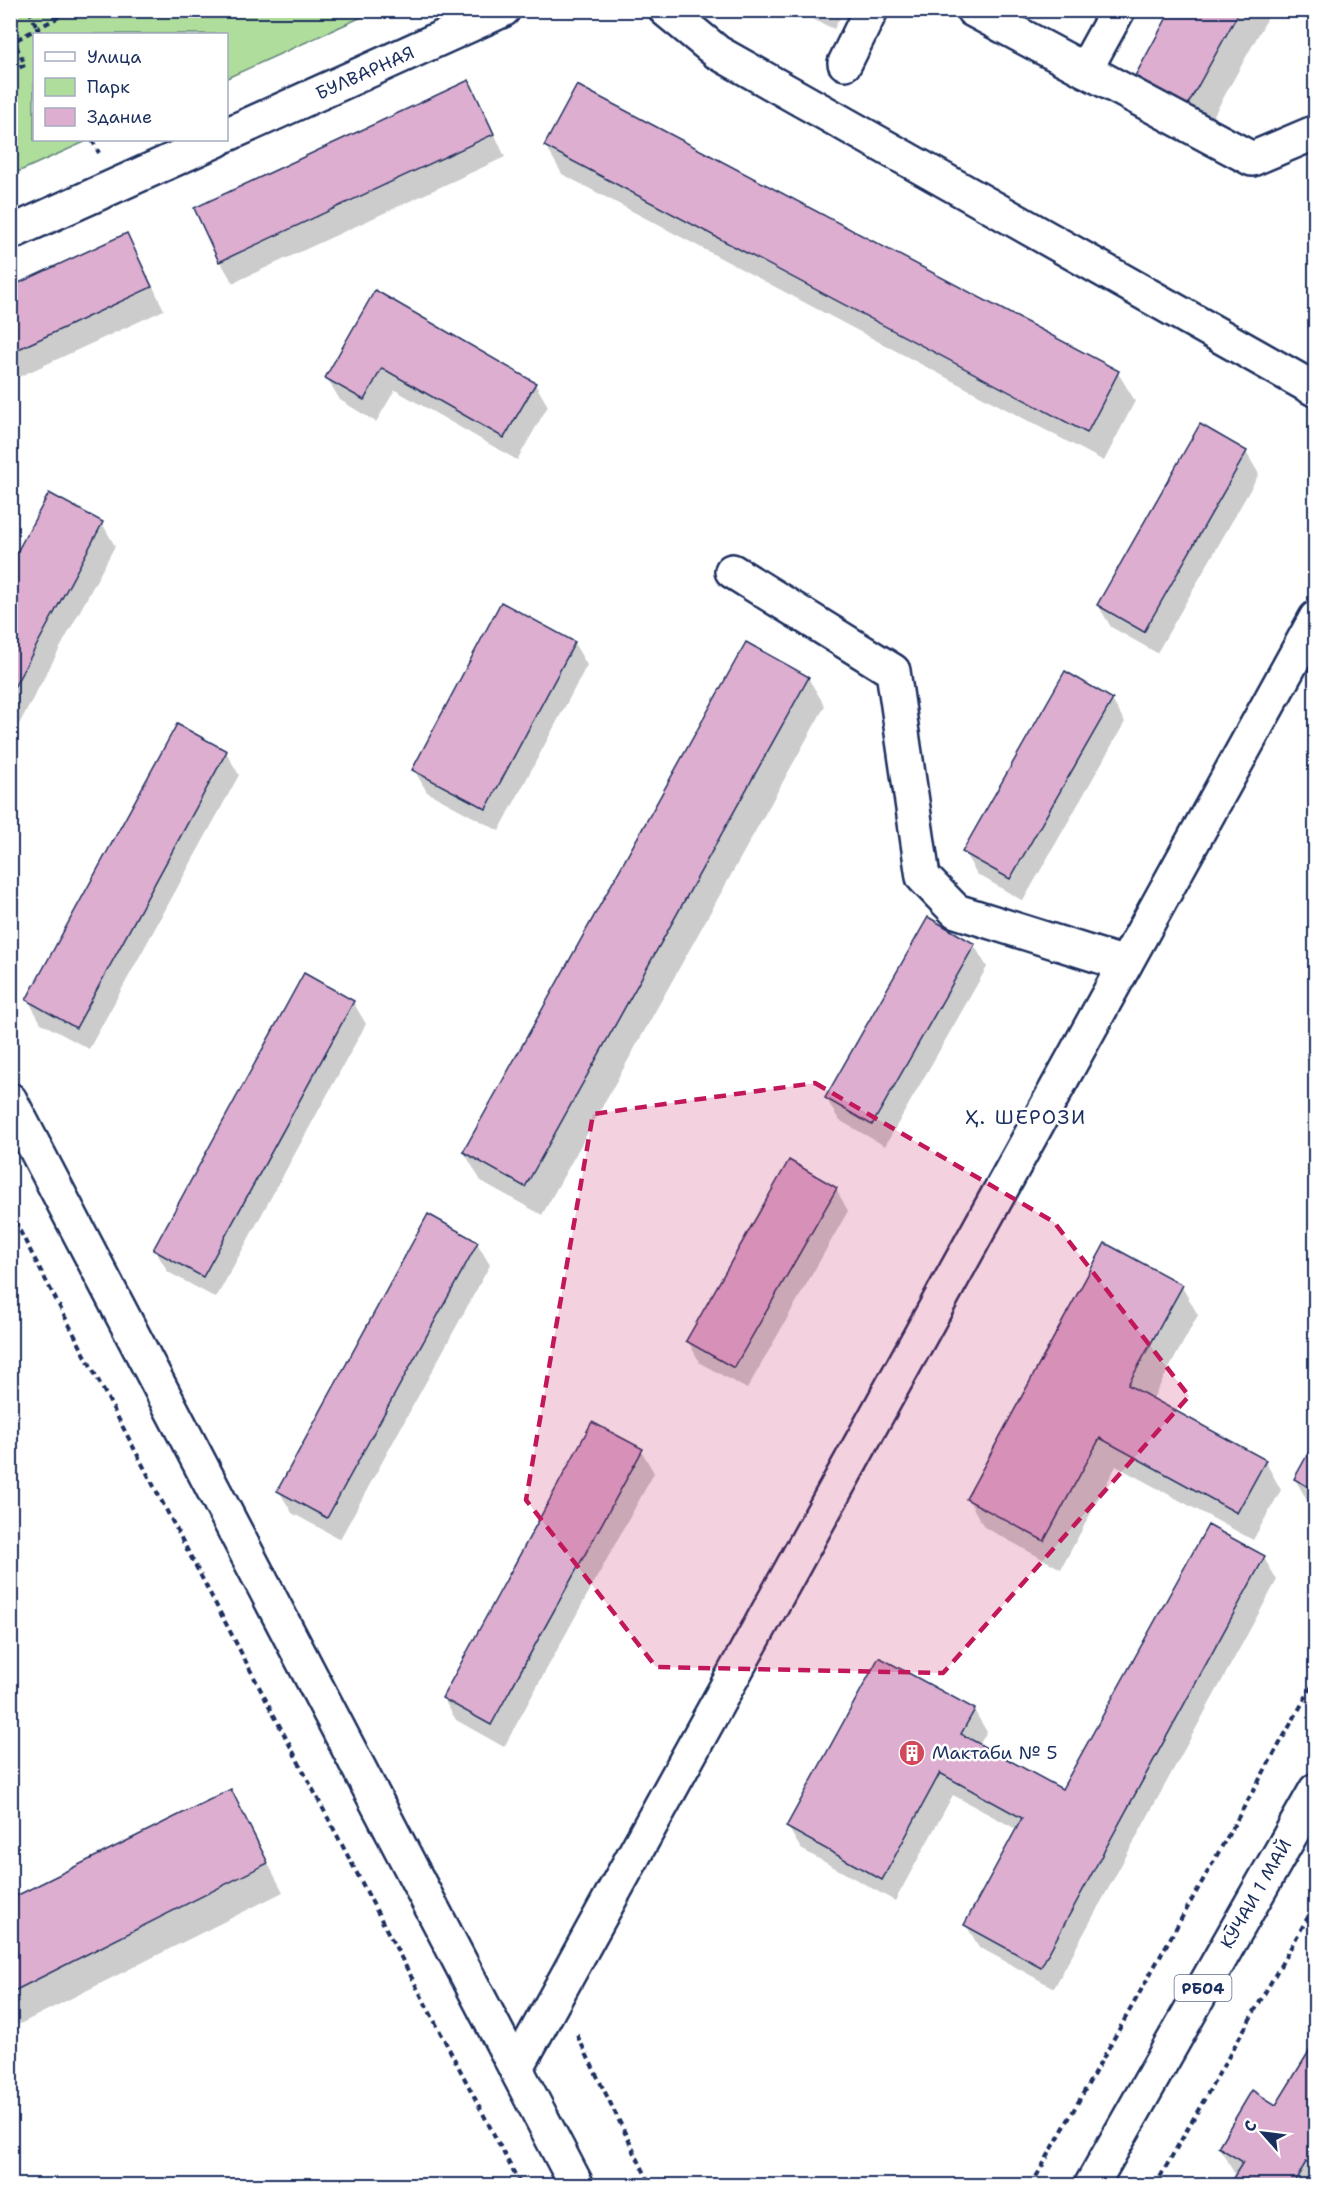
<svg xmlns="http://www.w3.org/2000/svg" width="1326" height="2196" viewBox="0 0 1326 2196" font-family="'Shantell Sans',sans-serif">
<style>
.green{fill:#afdd9c;stroke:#65867d;stroke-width:1.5}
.shadow{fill:#0003}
.building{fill:#ddaecf;stroke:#1b2f5e;stroke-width:1.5}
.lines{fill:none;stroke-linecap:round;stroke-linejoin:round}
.street-casing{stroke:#1b2f5e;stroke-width:38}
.secondary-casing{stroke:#1b2f5e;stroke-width:38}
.primary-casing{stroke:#1b2f5e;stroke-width:38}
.path{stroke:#1b2f5e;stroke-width:4;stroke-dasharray:6 4.5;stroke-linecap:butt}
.street{stroke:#fff;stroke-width:33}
.secondary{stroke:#fff;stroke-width:33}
.primary{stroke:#fff;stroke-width:33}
.marked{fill:#c2185b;fill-opacity:0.2;stroke:#c2185b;stroke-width:4.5;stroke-dasharray:12 8;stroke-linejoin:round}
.labels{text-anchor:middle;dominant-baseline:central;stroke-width:5;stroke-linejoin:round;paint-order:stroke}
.shield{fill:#fff;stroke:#5f6d8e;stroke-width:1.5}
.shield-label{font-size:16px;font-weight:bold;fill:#1b2f5e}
.street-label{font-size:18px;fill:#1b2f5e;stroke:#fff}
.poi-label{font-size:18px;fill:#1b2f5e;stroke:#fff;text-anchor:start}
.neighbourhood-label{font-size:20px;letter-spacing:1.5px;fill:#1b2f5e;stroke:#fff}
</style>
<rect width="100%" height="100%" fill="#fff"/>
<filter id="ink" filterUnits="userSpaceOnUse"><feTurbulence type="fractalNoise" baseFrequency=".0167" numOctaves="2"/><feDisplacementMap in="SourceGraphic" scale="12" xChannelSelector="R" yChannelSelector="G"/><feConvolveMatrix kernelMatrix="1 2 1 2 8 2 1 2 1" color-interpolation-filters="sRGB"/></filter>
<g filter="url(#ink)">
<polygon class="green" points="10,11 11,10 375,11 227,78 226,34 34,34 34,140 89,140 11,175"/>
<g class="shadow">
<polygon points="793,10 844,10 834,29"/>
<polygon points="1173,10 1272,10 1204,133 1153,105 1137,76"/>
<polygon points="469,82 481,104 505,157 233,283 220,261"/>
<polygon points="546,146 1118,373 1135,401 1104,461 562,174"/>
<polygon points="126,235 139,257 164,310 10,381 10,288"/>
<polygon points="376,292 535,384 548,406 517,460 395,390 376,422 340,400 327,378"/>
<polygon points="1246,452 1259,474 1157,653 1111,627 1098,605"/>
<polygon points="50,495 102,523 115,546 10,741 10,568"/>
<polygon points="574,643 587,665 499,831 427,792 414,770"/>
<polygon points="808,678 825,706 542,1215 481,1181 464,1152"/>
<polygon points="1112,700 1125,722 1023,901 977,874 964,852"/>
<polygon points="178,726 226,752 239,775 89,1049 41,1023 28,1000"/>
<polygon points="974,945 987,967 885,1146 839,1120 826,1098"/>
<polygon points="353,1002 366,1024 216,1298 168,1272 155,1250"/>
<polygon points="836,1189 848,1211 747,1389 700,1363 688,1341"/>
<polygon points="477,1243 490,1265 340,1539 292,1513 279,1491"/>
<polygon points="1182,1287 1198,1315 1152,1400 1265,1461 1281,1490 1253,1540 1116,1466 1061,1569 984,1527 968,1499"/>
<polygon points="1316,1442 1316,1506 1308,1502 1295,1479"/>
<polygon points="641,1450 654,1473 504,1747 456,1720 443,1698"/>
<polygon points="1208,1527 1264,1558 1277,1580 1054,1988 979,1947 966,1925 1018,1830 953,1795 895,1901 801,1849 788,1827 974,1710 987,1732 979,1745 1063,1791"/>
<polygon points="230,1791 283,1892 10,2029 10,1901"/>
<polygon points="1316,2043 1316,2186 1230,2186 1236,2176 1219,2147 1276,2107"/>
</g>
<g class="building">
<polygon points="1171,10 1240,10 1187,106 1135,76"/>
<polygon points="469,80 494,134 219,262 194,208"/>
<polygon points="577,85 1119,371 1087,433 544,146"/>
<polygon points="127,233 152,287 10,353 10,287"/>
<polygon points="375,290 536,383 504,438 382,368 364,400 325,378"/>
<polygon points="1200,424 1247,451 1144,632 1097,605"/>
<polygon points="49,493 103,522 10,695 10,565"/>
<polygon points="501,602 575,642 486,809 412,770"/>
<polygon points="746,642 809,677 525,1187 463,1152"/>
<polygon points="1065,671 1113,699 1010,879 962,852"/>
<polygon points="177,724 227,751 76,1028 26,1000"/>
<polygon points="928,917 975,944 872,1125 825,1098"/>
<polygon points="304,973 354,1001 203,1277 153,1250"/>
<polygon points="789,1160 837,1188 734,1368 686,1341"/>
<polygon points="428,1214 478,1242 327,1518 277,1491"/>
<polygon points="1105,1243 1183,1285 1128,1385 1266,1460 1237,1513 1100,1438 1044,1541 966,1499"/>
<polygon points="592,1422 643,1449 491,1725 442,1698"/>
<polygon points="1316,1439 1316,1491 1294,1479"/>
<polygon points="1208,1525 1265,1556 1041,1967 964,1925 1022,1818 940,1773 882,1880 786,1827 879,1657 975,1709 961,1734 1062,1789"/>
<polygon points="231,1789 268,1863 10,1993 10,1899"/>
<polygon points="1316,2040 1316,2168 1306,2162 1292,2186 1228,2186 1243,2162 1218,2147 1252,2090 1276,2105"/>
</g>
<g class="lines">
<g class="street-casing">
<g id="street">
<polyline points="973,10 1252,159 1316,132"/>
<polyline points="845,63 871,10"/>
<polyline points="1085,70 1118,10"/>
<polyline points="732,571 893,671 923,877 956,911 1125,964"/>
<polyline points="10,1100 516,2069"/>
</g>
</g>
<g class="secondary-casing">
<g id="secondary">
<polyline points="666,10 717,52 1316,390"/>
<polyline points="226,135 503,10"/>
<polyline points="10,233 217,140"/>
</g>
</g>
<g class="primary-casing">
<g id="primary">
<polyline points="577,2186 516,2069 1316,618"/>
<polyline points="1091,2186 1316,1790"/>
</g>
</g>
<g class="path">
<polyline points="29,10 40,34"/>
<polyline points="10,35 14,41 72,10"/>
<polyline points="10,72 25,65 14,41"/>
<polyline points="92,140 99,153"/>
<polyline points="10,1212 521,2186"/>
<polyline points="577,2035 651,2186"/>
<polyline points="1031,2186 1316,1679"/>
<polyline points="1155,2186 1316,1903"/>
</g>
<use href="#street" class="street"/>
<use href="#secondary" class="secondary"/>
<use href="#primary" class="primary"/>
</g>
</g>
<path class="marked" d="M815,1083L1054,1222L1189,1396L943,1673L656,1667L526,1500L593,1114Z"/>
<defs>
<g id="building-disc" transform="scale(1.35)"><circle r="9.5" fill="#d1495b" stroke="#fff"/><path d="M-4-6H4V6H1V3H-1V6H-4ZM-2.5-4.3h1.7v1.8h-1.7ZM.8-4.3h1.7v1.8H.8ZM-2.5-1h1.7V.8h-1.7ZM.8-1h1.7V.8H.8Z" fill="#fff"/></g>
</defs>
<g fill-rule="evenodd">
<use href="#building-disc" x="912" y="1753"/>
</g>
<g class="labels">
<rect class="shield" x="1174.5" y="1975" width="57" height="26" rx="4.5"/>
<g class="shield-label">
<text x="1203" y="1988">РБ04</text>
</g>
<g class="street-label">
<text transform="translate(365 73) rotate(-24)">БУЛВАРНАЯ</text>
<text transform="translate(1256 1894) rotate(-60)">КӮЧАИ 1 МАЙ</text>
</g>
<g class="poi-label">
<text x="932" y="1753">Мактаби № 5</text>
</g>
<g class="neighbourhood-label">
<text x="1026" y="1117">Ҳ. ШЕРОЗИ</text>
</g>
</g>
<rect width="1326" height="2196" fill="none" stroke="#fff" stroke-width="36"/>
<rect x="18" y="18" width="1290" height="2160" fill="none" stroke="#1b2f5e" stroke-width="2" filter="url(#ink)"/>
<rect x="33" y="33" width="195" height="108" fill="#ffffff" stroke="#a4acbf" stroke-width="1.5"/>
<rect x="45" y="52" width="30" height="9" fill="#ffffff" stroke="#a4acbf" stroke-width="1.5"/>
<text x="87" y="63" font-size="18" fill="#1b2f5e">Улица</text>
<rect x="45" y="78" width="30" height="18" fill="#afdd9c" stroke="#a4acbf" stroke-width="1.5"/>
<text x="87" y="93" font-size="18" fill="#1b2f5e">Парк</text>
<rect x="45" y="108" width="30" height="18" fill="#ddaecf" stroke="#a4acbf" stroke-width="1.5"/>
<text x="87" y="123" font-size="18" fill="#1b2f5e">Здание</text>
<g transform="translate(1263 2133) rotate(298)" stroke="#ffffff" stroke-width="4.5" paint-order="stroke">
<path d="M0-4.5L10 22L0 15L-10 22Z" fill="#1b2f5e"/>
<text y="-9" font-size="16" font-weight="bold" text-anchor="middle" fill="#1b2f5e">С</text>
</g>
</svg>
